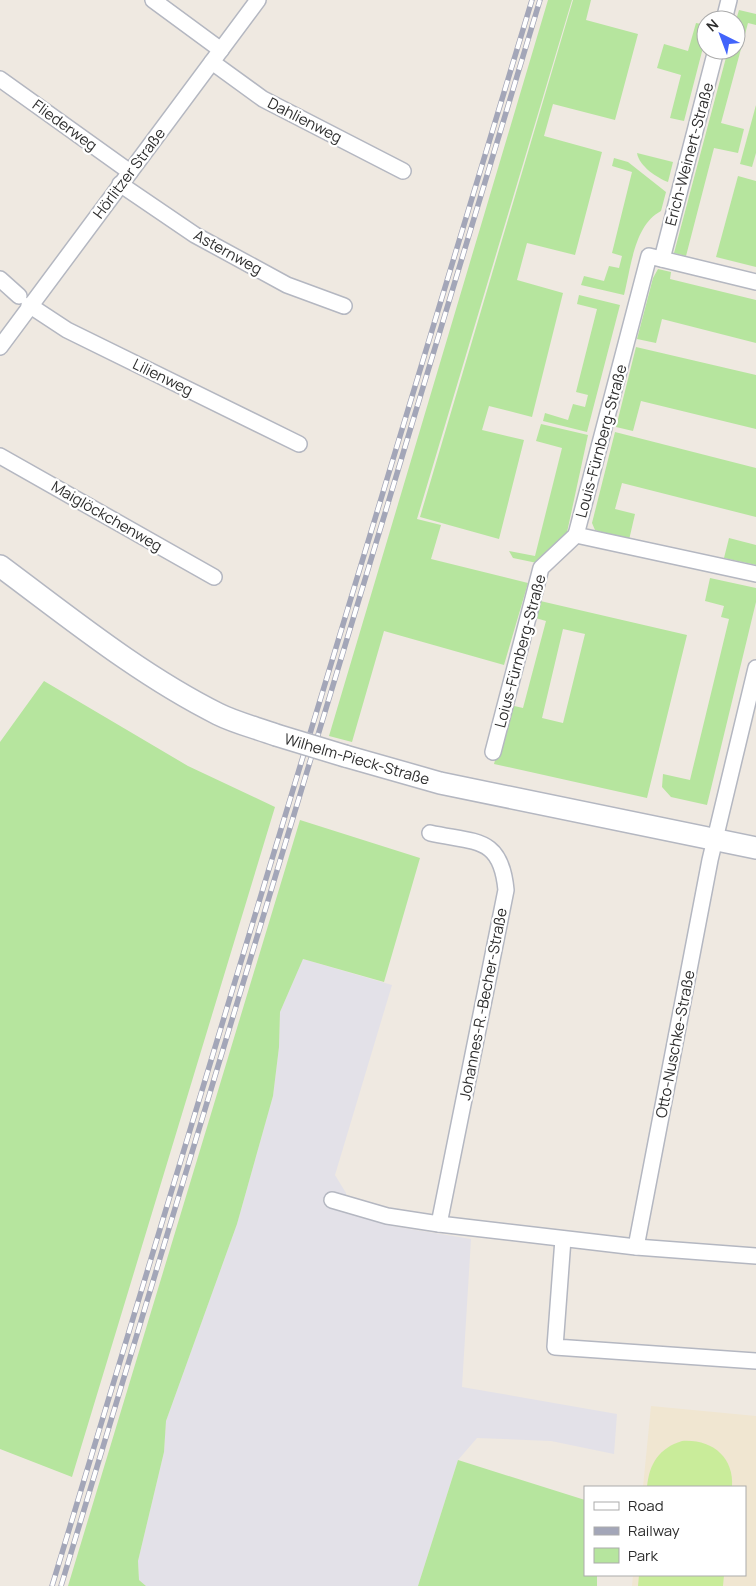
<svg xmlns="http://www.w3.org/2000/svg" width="756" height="1586" viewBox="0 0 756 1586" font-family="Manrope,sans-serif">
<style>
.industrial{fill:#e3e1e8}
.education{fill:#f0e6d1}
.green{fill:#b6e59e;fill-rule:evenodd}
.pitch{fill:#c9ec9a}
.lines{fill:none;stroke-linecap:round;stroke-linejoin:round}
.street-casing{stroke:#b4b7c1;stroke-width:18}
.secondary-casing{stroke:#b4b7c1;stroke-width:24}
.street{stroke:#fff;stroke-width:15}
.secondary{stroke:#fff;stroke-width:21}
.rail-casing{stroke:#a3a6b8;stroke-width:5.5}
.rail{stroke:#fff;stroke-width:4;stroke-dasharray:11;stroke-linecap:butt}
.secondary-bridge-casing{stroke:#b4b7c1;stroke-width:24;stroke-linecap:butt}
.secondary-bridge{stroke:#fff;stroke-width:21}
.labels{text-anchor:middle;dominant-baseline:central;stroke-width:4.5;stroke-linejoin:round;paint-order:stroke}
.street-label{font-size:15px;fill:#2e2e2e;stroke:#fff}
</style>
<rect width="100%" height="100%" fill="#efe9e1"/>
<polygon class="industrial" points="303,959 392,985 335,1175 346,1193 346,1211 392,1226 471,1239 462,1387 617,1414 614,1454 551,1441 477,1438 458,1460 418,1586 146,1586 139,1580 138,1561 164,1452 166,1421 237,1224 273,1096 279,1047 280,1012"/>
<polygon class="education" points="651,1406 756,1416 756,1586 632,1586 633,1575 745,1575 745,1487 643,1487"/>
<g class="green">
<polygon points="548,0 572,0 417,519 441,525 431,559 528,583 504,665 384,631 352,742 329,736"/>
<polygon points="573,0 591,0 586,20 638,34 615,120 553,104 544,136 602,152 575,255 527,243 517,280 563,293 532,417 489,406 482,430 524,440 499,539 420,517"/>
<polygon points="739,10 756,14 756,25 748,23 721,123 744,129 738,153 714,148 686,256 674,253 728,50 736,50 736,20"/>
<polygon points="696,23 706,25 706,36 684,121 670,118 681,75 657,68 664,44 688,51"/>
<polygon points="756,105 756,153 752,167 740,164"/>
<path d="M637,153L673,162L668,182C657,178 639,166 637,153Z"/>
<path d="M614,158L628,162L666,192L661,211C634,225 631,268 624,295L581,285L584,276L604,281L609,266L619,268L622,256L612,253L632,172L612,166Z"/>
<polygon points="738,176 756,181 756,267 716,257"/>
<polygon points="658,269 671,272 670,279 756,300 756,343 662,319 656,343 637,339 653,278"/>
<polygon points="579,295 620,305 587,432 543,421 545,413 568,420 573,404 585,407 588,395 576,392 597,309 577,304"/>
<polygon points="636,347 756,375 756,429 641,401 633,431 616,427"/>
<polygon points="541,424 588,435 566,537 537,563 513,558 509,551 535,556 562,448 536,441"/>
<polygon points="615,432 756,468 756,517 622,483 615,509 635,514 629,540 595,530 592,523"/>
<polygon points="729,538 756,545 756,565 724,558"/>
<polygon points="710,578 756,588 756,602 707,805 671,797 662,787 663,774 690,780 729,619 721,617 724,606 705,601"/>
<path d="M536,600L687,635L647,798L494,764L510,705L523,708L546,621L532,617ZM563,629L585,634L563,723L542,718Z"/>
<polygon points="44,681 188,766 275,807 72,1477 0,1449 0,742"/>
<polygon points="300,820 420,858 384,982 303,959 280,1012 279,1047 273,1096 237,1224 166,1421 164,1452 138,1561 139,1580 146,1586 68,1586"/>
<polygon points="458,1460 585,1500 585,1575 597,1575 597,1586 418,1586"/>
</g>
<g class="pitch">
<path d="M682,1441C712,1439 734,1457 732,1487H647C649,1464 659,1448 682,1441Z"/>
<polygon points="639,1575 724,1575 723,1586 638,1586"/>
</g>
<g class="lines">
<g class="street-casing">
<g id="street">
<polyline points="153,0 221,50"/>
<polyline points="724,20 729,0"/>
<polyline points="212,62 263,99 403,171"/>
<polyline points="0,79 130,172"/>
<polyline points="120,184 195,235 287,285 344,306"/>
<polyline points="662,259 716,50"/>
<polyline points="0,279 19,296"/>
<polyline points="29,305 67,330 299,444"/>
<polyline points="0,347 258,0"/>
<polyline points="0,456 214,577"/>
<polyline points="576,535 649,256 756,282"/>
<polyline points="576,535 756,574"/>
<polyline points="493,752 541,568 576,535"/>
<path d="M430,833C476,843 501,836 506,890L439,1224L636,1247L756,1256"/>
<polyline points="332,1200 387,1216 439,1224"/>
<polyline points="563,1239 555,1347 756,1361"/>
<polyline points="636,1247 710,860 756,668"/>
</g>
</g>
<g class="secondary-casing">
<g id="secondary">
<path d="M0,566C70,618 140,675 218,714C236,723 257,728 276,735"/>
<polyline points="345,756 440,783 756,848"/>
</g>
</g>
<use href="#street" class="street"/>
<use href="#secondary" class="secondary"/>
<g class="rail-casing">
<g id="rail">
<polyline points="52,1586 532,0"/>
<polyline points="61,1586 540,0"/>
</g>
</g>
<use href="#rail" class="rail"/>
<g class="secondary-bridge-casing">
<polyline id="secondary-bridge" points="276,735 345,756"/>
</g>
<use href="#secondary-bridge" class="secondary-bridge"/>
</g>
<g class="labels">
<g class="street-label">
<text transform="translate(305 120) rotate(27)">Dahlienweg</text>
<text transform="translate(65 125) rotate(36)">Fliederweg</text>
<text transform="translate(689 154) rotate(-75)">Erich-Weinert-Straße</text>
<text transform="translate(129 173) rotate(-53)">Hörlitzer Straße</text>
<text transform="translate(228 252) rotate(29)">Asternweg</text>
<text transform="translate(163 377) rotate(26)">Lilienweg</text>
<text transform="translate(601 441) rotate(-75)">Louis-Fürnberg-Straße</text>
<text transform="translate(107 516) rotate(30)">Maiglöckchenweg</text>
<text transform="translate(520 651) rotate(-75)">Loius-Fürnberg-Straße</text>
<text transform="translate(357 759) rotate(16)">Wilhelm-Pieck-Straße</text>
<text transform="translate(483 1004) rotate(-79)">Johannes-R.-Becher-Straße</text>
<text transform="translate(675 1044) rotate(-79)">Otto-Nuschke-Straße</text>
</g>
</g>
<rect x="584" y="1486" width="162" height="90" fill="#ffffff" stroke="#ababab"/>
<rect x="594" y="1502" width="25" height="8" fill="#ffffff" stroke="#ababab"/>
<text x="628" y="1511" font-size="15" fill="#2e2e2e">Road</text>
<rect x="594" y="1527" width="25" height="8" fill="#a3a6b8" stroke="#ababab"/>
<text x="628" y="1536" font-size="15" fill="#2e2e2e">Railway</text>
<rect x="594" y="1548" width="25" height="15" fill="#b6e59e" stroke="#ababab"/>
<text x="628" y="1561" font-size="15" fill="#2e2e2e">Park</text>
<g transform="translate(721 35) rotate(318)"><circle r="24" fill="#ffffff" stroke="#ababab"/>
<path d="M0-4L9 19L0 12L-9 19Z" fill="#4264fb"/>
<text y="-8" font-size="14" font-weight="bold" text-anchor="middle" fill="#2e2e2e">N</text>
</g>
</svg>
